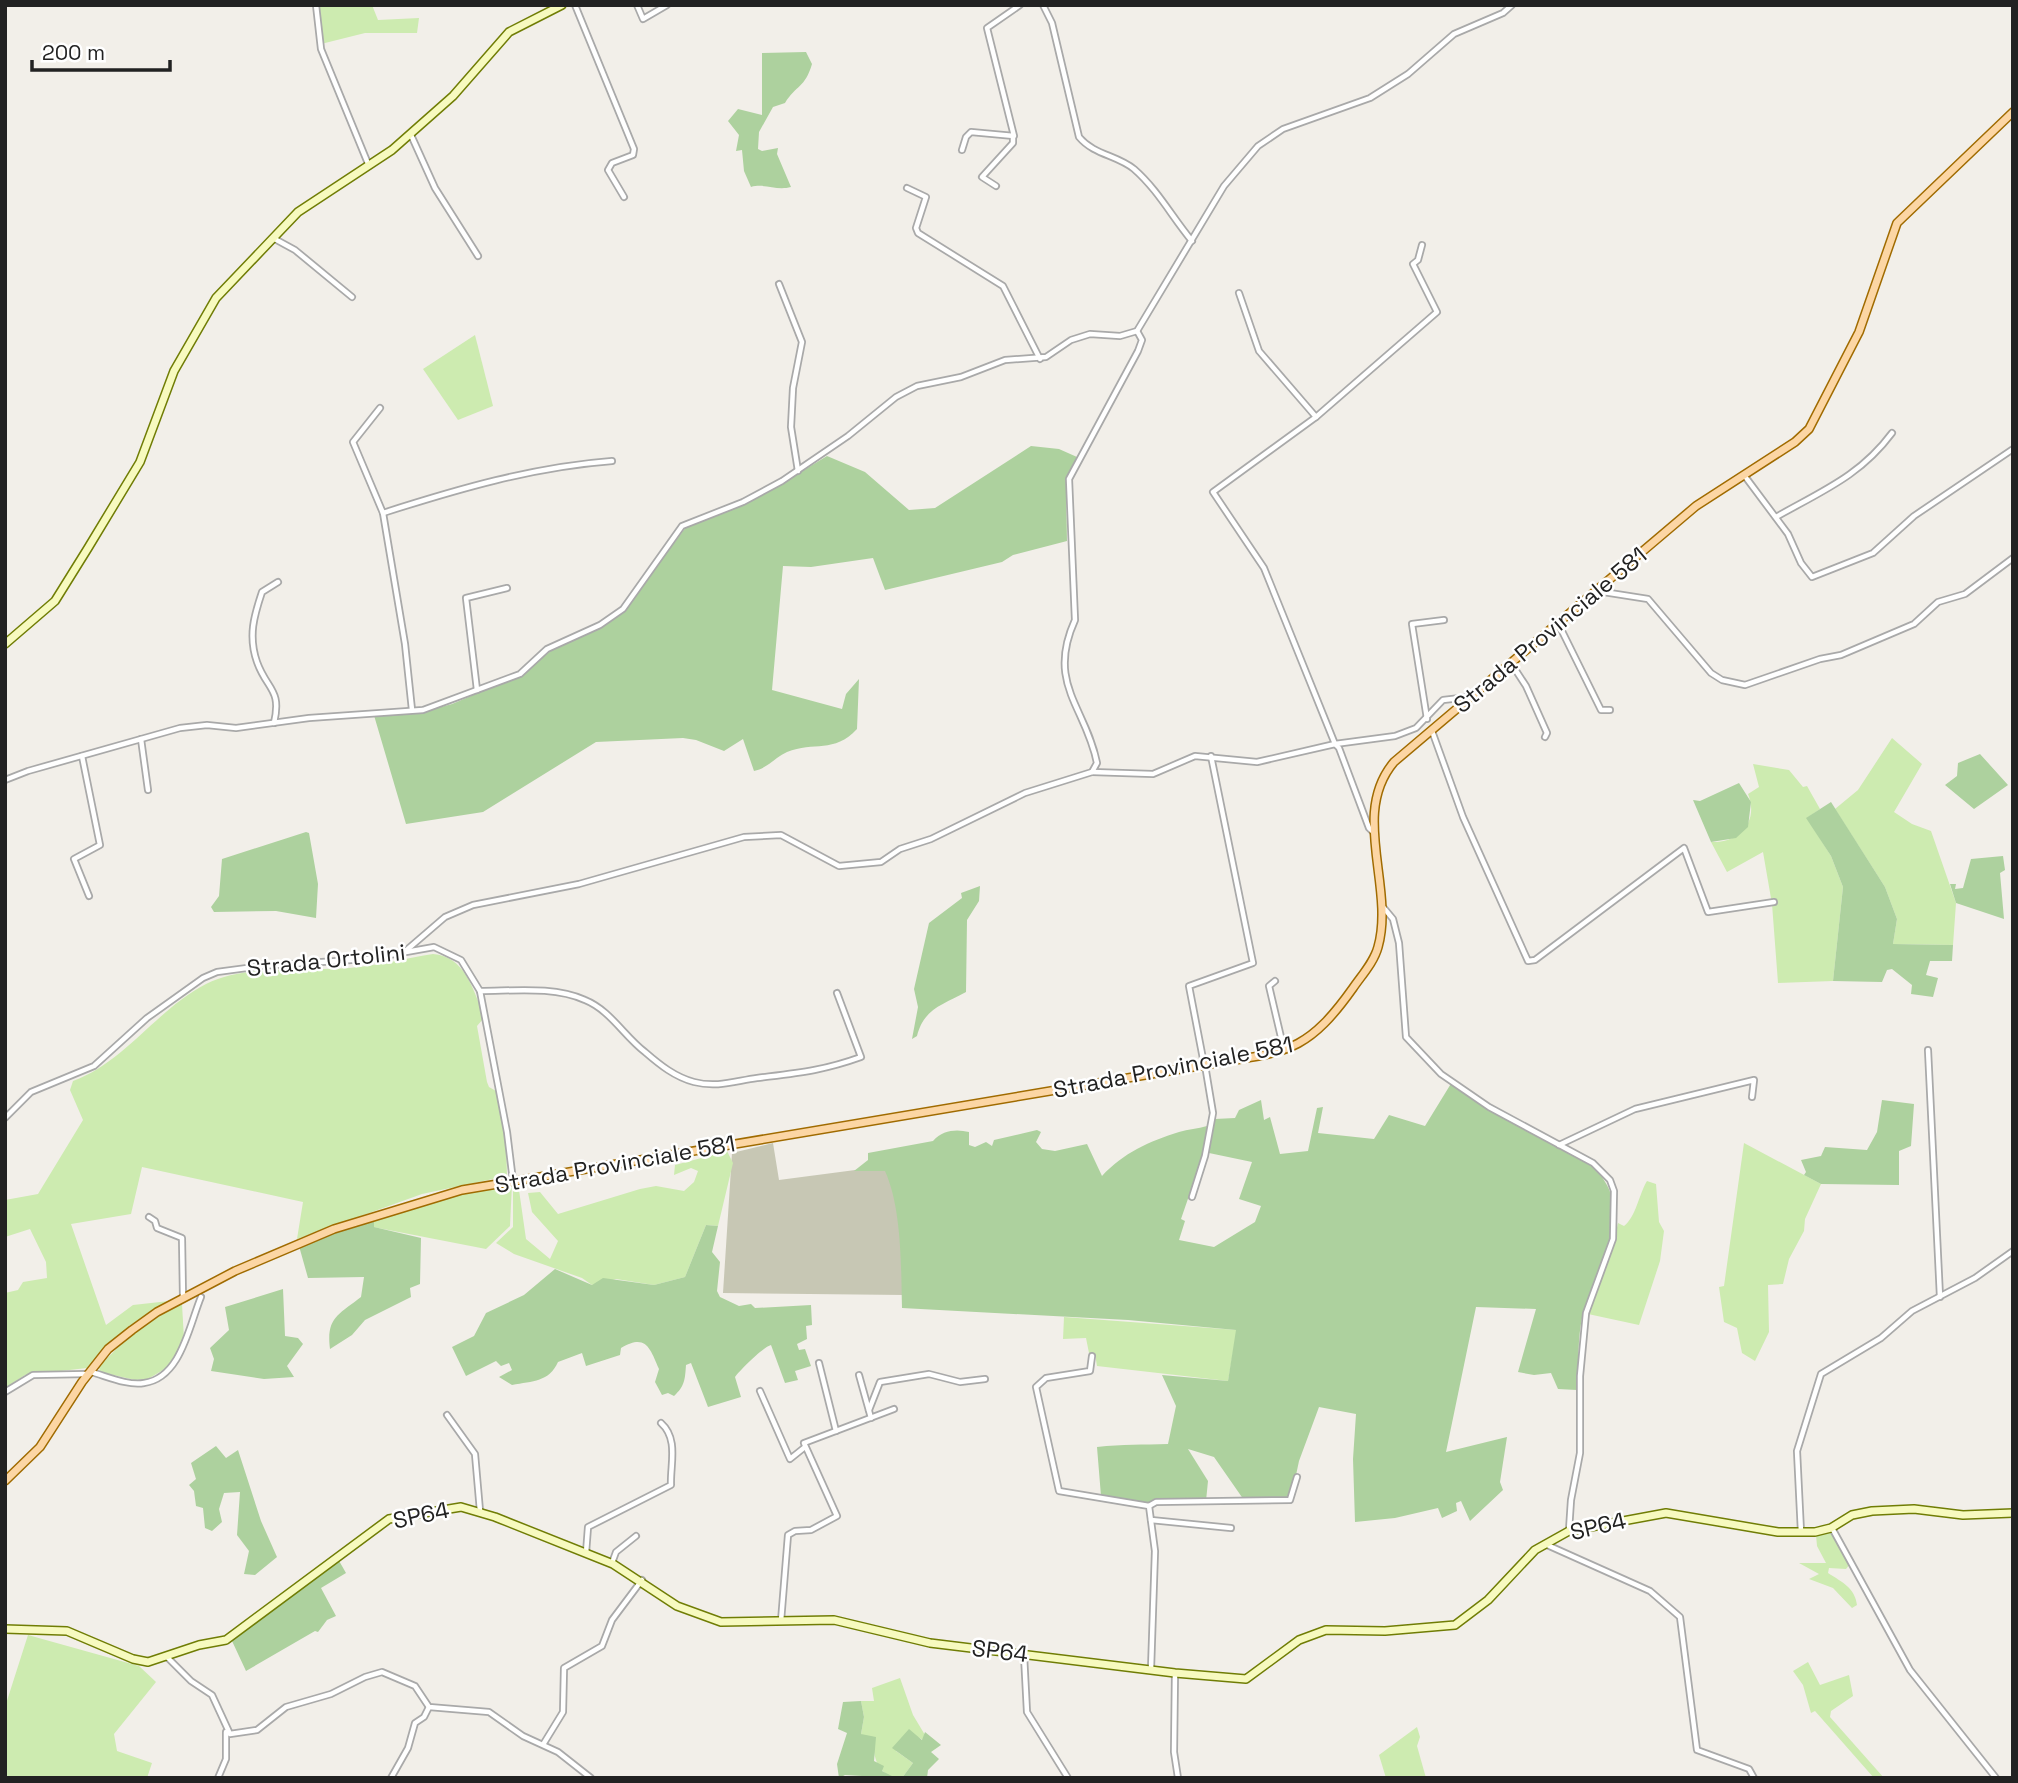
<svg xmlns="http://www.w3.org/2000/svg" width="2018" height="1783" viewBox="0 0 2018 1783" font-family="'Space Grotesk',sans-serif">
<style>
.construction{fill:#c7c7b4}
.grass{fill:#cdebb0}
.forest{fill:#add19e}
.lines{fill:none;stroke-linecap:round;stroke-linejoin:round}
.street-casing{stroke:#a9a9a9;stroke-width:8}
.secondary-casing{stroke:#707d05;stroke-width:10}
.primary-casing{stroke:#a06b00;stroke-width:10}
.street{stroke:#fff;stroke-width:4.5}
.secondary{stroke:#f7fabf;stroke-width:7}
.primary{stroke:#fcd6a4;stroke-width:7}
.labels{text-anchor:middle;dominant-baseline:central;stroke-width:5;stroke-linejoin:round;paint-order:stroke}
.street-label{font-size:23px;fill:#222;stroke:#fff}
</style>
<rect width="100%" height="100%" fill="#f2efe9"/>
<polygon class="construction" points="773,1143 779,1180 901,1164 905,1295 723,1293 732,1153"/>
<g class="grass">
<polygon points="316,5 372,5 378,20 419,18 417,33 365,33 321,44"/>
<polygon points="475,335 493,406 458,420 423,369"/>
<polygon points="1892,738 1922,764 1894,812 1912,824 1931,831 1956,903 1953,945 1893,944 1897,919 1885,887 1835,809 1858,790"/>
<path d="M1753,764L1789,770L1803,787L1807,786L1820,809L1807,818L1831,856L1843,887L1833,981L1778,983L1772,904L1763,852L1727,872L1711,842C1740,843 1759,821 1748,794L1759,787Z"/>
<path d="M433,954C465,957 472,987 483,1013V1019L477,1026L487,1082L489,1087L496,1091L506,1142L507,1176L422,1194L297,1239L303,1202L142,1167L131,1214L71,1224L106,1325L133,1305L169,1301L128,1327L87,1368L25,1375L5,1388V1293L18,1290L23,1282L47,1278L46,1262L30,1229L5,1237V1200L38,1194L83,1120L70,1090L73,1081C125,1062 157,1009 206,984C252,962 310,973 359,967C384,964 408,958 433,954Z"/>
<polygon points="1744,1143 1821,1184 1805,1219 1804,1231 1789,1259 1783,1284 1768,1285 1769,1332 1755,1361 1742,1353 1737,1328 1724,1322 1719,1287 1724,1286"/>
<polygon points="725,1147 733,1163 718,1226 706,1225 685,1277 654,1285 616,1279 592,1285 582,1278 514,1254 496,1243 513,1227 513,1190 519,1190 526,1239 550,1259 558,1241 532,1212 528,1193 540,1192 558,1214 640,1189 656,1186 684,1191 694,1182 698,1171 691,1168 674,1175 675,1165 724,1152"/>
<path d="M1647,1181L1656,1184L1659,1222L1664,1231L1660,1261L1639,1325L1588,1314L1613,1245L1618,1223L1624,1226C1636,1217 1639,1194 1647,1181Z"/>
<polygon points="512,1184 510,1226 486,1249 373,1227 374,1218 433,1199"/>
<path d="M182,1304L184,1339L168,1367L148,1379L135,1380L100,1372L99,1367C124,1339 149,1320 182,1304Z"/>
<polygon points="1064,1317 1237,1330 1228,1381 1097,1366 1095,1354 1089,1353 1086,1338 1063,1339"/>
<path d="M1832,1531L1850,1564L1846,1569L1829,1568L1828,1573C1842,1582 1855,1588 1857,1605L1852,1608L1833,1588L1809,1579L1819,1574L1799,1563H1826L1817,1546L1816,1535Z"/>
<polygon points="28,1635 139,1666 156,1682 114,1734 117,1751 152,1763 147,1778 5,1778 5,1707"/>
<polygon points="1808,1662 1820,1685 1849,1675 1853,1696 1831,1711 1830,1717 1884,1778 1874,1778 1815,1711 1811,1713 1803,1685 1793,1671"/>
<path d="M900,1678L913,1715L925,1735L923,1740L918,1737L896,1751L913,1763L902,1778C879,1777 874,1761 873,1742L861,1734L864,1717L861,1701H874L872,1688Z"/>
<polygon points="1417,1727 1420,1737 1417,1746 1426,1778 1386,1778 1379,1755"/>
</g>
<g class="forest">
<path d="M806,52L812,64C805,88 796,85 785,103L773,107L759,132L758,149L762,151L778,148L777,154L791,187C776,191 765,183 751,187L744,171L742,150L736,151L739,135L728,121L738,109L762,115V53Z"/>
<path d="M1031,446L1059,449L1077,457L1066,488L1067,541L1013,555L1002,562L885,590L873,558L811,567L783,566L772,690L842,709L846,694L859,679L857,729C834,754 814,741 787,752C774,758 768,768 754,771L743,739L724,751L696,740L683,738L596,742L483,812L406,824L373,712H422L452,704L521,675L558,645L593,632L620,615L689,523C741,513 782,483 827,456L865,472L909,510L935,508Z"/>
<polygon points="1980,754 2008,785 1974,809 1945,785 1957,776 1958,763"/>
<polygon points="1739,783 1751,802 1748,827 1736,838 1711,842 1693,800 1700,801"/>
<polygon points="1831,802 1885,887 1897,919 1893,944 1953,945 1952,961 1930,961 1926,975 1938,978 1933,997 1911,994 1912,985 1892,969 1887,970 1882,982 1833,981 1843,887 1831,856 1806,818"/>
<polygon points="306,832 309,833 318,884 316,918 276,911 214,912 211,907 219,896 222,859"/>
<polygon points="2003,856 2005,870 2000,873 2004,919 1956,903 1950,884 1956,884 1955,889 1963,888 1971,859"/>
<path d="M980,886L979,901L967,920L966,992C943,1005 924,1008 917,1036L912,1039L918,1007L914,989L929,923L962,898L961,893Z"/>
<path d="M1452,1082L1485,1108L1589,1164C1641,1206 1598,1265 1583,1314C1577,1337 1579,1366 1577,1390L1558,1389L1551,1373L1534,1375L1518,1372L1536,1309L1476,1307L1446,1452L1507,1437L1500,1482L1503,1490L1470,1521L1461,1501L1456,1503L1457,1511L1442,1518L1438,1508L1395,1518L1355,1522L1353,1459L1356,1414L1319,1407L1299,1461L1292,1494L1287,1500L1246,1503L1214,1457L1188,1449L1208,1481L1206,1501L1148,1504L1101,1496L1097,1447C1123,1444 1143,1445 1168,1444L1176,1406L1162,1375L1228,1381L1236,1330L1128,1320L902,1308C901,1267 902,1209 885,1171H854L868,1160V1153L933,1141C943,1130 956,1129 969,1132V1145L975,1147L986,1142L992,1146L994,1140L1037,1130L1041,1132L1036,1142L1042,1149L1055,1151L1087,1144L1102,1176C1123,1153 1150,1141 1179,1132C1188,1129 1198,1129 1207,1126L1201,1161L1181,1219L1185,1221L1179,1240L1214,1247L1255,1222L1261,1206L1239,1199L1252,1162L1209,1153L1215,1119L1235,1118L1239,1110L1261,1100L1264,1120L1270,1117L1280,1154L1308,1151L1317,1108L1323,1107L1318,1133L1374,1139L1389,1115L1425,1126Z"/>
<polygon points="1882,1100 1914,1104 1911,1146 1899,1151 1899,1185 1821,1184 1804,1175 1806,1172 1801,1160 1821,1156 1825,1147 1867,1150 1877,1132"/>
<path d="M374,1218V1227L421,1238L420,1284L410,1288L411,1297L365,1320L352,1335L330,1349C326,1318 338,1315 361,1297L364,1277L308,1278L299,1246Z"/>
<path d="M706,1225L718,1226L712,1252L720,1262L717,1291L720,1297L739,1306L751,1304L755,1308L811,1305L812,1325L806,1326L807,1339L797,1344L799,1350L805,1349L811,1366L795,1371L798,1380L785,1383L771,1345C763,1347 740,1370 735,1377L741,1397L708,1407L691,1363L686,1365C685,1379 685,1386 674,1396L668,1393L662,1395L655,1382L659,1369C650,1348 646,1333 621,1348L620,1355L586,1366L582,1353L558,1362C549,1382 533,1381 512,1385L499,1377L512,1370L509,1363L501,1366L496,1361L466,1376L452,1347L474,1336L486,1313L524,1295L555,1269L592,1285L603,1278L654,1285L685,1277Z"/>
<polygon points="283,1289 285,1336 298,1338 303,1344 287,1366 294,1377 264,1379 211,1371 214,1359 210,1348 229,1330 225,1307"/>
<polygon points="216,1446 226,1458 238,1450 261,1521 277,1557 255,1575 244,1574 249,1551 237,1535 240,1492 224,1493 219,1509 222,1522 212,1531 205,1528 203,1508 196,1506 194,1491 189,1485 196,1479 191,1463"/>
<polygon points="338,1559 346,1573 321,1588 336,1616 327,1620 318,1632 315,1631 246,1671 232,1641 269,1608"/>
<polygon points="861,1701 864,1717 861,1734 876,1737 874,1761 884,1766 882,1771 896,1778 845,1775 839,1778 837,1764 847,1733 838,1729 843,1702"/>
<polygon points="909,1729 922,1740 925,1732 941,1745 931,1752 939,1759 928,1770 927,1778 902,1778 913,1763 892,1748"/>
</g>
<g class="lines">
<g class="street-casing">
<g id="street">
<polyline points="316,5 321,49 369,166"/>
<polyline points="575,5 634,149 633,155 612,163 608,170 624,197"/>
<polyline points="637,5 643,19 667,5"/>
<path d="M1043,5L1052,23L1079,137C1094,155 1117,155 1134,169C1158,190 1172,217 1192,241"/>
<polyline points="411,135 435,188 478,256"/>
<polyline points="962,150 966,137 971,132 1014,136 987,28 1020,5"/>
<polyline points="996,186 982,177 1013,143 1013,138"/>
<polyline points="907,188 926,197 916,228 918,233 1003,286 1040,359"/>
<polyline points="273,238 295,250 352,297"/>
<polyline points="779,284 802,342 793,388 791,427 798,471"/>
<polyline points="1239,293 1259,351 1316,417"/>
<polyline points="380,408 353,442 383,513 405,644 412,710"/>
<polyline points="1744,475 1788,534 1801,563 1812,577 1873,553 1914,516 2013,449"/>
<path d="M383,513C458,489 533,467 612,461"/>
<path d="M1776,517C1822,491 1860,476 1892,433"/>
<polyline points="1597,591 1648,599 1711,673 1722,680 1745,685 1820,659 1841,655 1914,624 1938,602 1965,594 2013,558"/>
<polyline points="1558,623 1601,710 1610,710"/>
<polyline points="1511,663 1526,686 1547,733 1545,737"/>
<polyline points="477,690 466,598 507,588"/>
<polyline points="1427,719 1412,624 1444,620"/>
<path d="M274,723C282,689 267,690 257,662C248,636 254,616 262,592L278,582"/>
<polyline points="1432,731 1463,817 1528,961 1535,960 1684,848 1708,912 1774,902"/>
<polyline points="141,739 148,790"/>
<polyline points="82,756 100,845 74,859 89,896"/>
<polyline points="1092,772 1153,774 1195,756 1257,762 1335,744 1395,736 1416,728 1443,700 1469,697"/>
<polyline points="5,780 28,771 180,728 207,725 236,728 309,718 423,710 520,674 547,649 600,625 623,609 682,526 743,502 782,481 848,436 896,397 917,386 961,377 1005,360 1046,357 1071,340 1090,334 1120,336 1137,331 1224,186 1258,146 1283,129 1370,98 1408,74 1454,34 1503,13 1512,5"/>
<polyline points="1375,834 1369,828 1339,748 1335,744 1264,568 1213,492 1316,417 1437,312 1413,264 1418,260 1422,245"/>
<polyline points="1383,907 1393,919 1399,943 1406,1037 1441,1074 1489,1107 1593,1163 1610,1180 1614,1191 1613,1239 1586,1313 1580,1376 1580,1453 1571,1500 1569,1530"/>
<path d="M402,954L445,917L473,905L579,884L744,837L781,835L839,866L881,862L900,849L931,839L1025,793L1092,772L1097,763C1086,707 1046,684 1075,620L1069,479L1138,351L1142,340L1137,331"/>
<polyline points="1275,981 1269,986 1284,1050"/>
<path d="M480,991C514,991 554,986 585,1000C610,1010 624,1036 645,1052C660,1065 675,1077 694,1082C717,1088 735,1081 757,1078C797,1073 822,1071 861,1057L837,993"/>
<polyline points="1928,1050 1940,1297"/>
<polyline points="1204,1064 1189,986 1253,963 1211,756"/>
<polyline points="5,1118 31,1092 94,1066 147,1018 203,978 217,972 261,966 367,959 434,947 461,960 480,991 507,1132 513,1181"/>
<polyline points="1559,1145 1635,1109 1754,1080 1752,1097"/>
<polyline points="1192,1197 1205,1156 1213,1113 1205,1065"/>
<polyline points="149,1217 155,1221 157,1228 182,1238 183,1298"/>
<polyline points="1092,1356 1090,1371 1046,1378 1036,1387 1059,1491 1149,1506 1155,1551 1151,1669"/>
<polyline points="819,1363 836,1431"/>
<path d="M91,1372C106,1376 128,1386 144,1383C181,1378 189,1326 201,1297"/>
<polyline points="859,1375 871,1418"/>
<polyline points="760,1391 790,1459 805,1447"/>
<polyline points="5,1392 33,1375 87,1374"/>
<polyline points="869,1410 880,1382 929,1374 960,1382 985,1379"/>
<polyline points="447,1415 475,1454 480,1511"/>
<polyline points="1149,1506 1156,1502 1290,1500 1297,1477"/>
<polyline points="1151,1520 1231,1528"/>
<polyline points="1832,1528 1910,1670 1996,1778"/>
<polyline points="1801,1532 1797,1451 1821,1374 1881,1338 1912,1311 1975,1278 2013,1251"/>
<polyline points="1545,1544 1650,1591 1680,1617 1697,1750 1749,1769 1754,1778"/>
<path d="M586,1553L588,1527L671,1485C670,1465 679,1439 661,1423"/>
<polyline points="612,1563 616,1552 636,1536"/>
<polyline points="781,1621 788,1535 795,1531 811,1530 837,1516 804,1443 894,1409"/>
<polyline points="1024,1655 1027,1712 1068,1778"/>
<polyline points="166,1656 191,1681 212,1695 230,1734 257,1730 286,1707 331,1694 365,1677 382,1672 415,1686 429,1707 489,1712 523,1736 558,1752 591,1778"/>
<polyline points="1175,1673 1174,1752 1178,1778"/>
<polyline points="544,1743 563,1712 564,1668 602,1646 612,1620 642,1580"/>
<polyline points="218,1778 226,1759 226,1732"/>
<polyline points="391,1778 408,1748 415,1723 424,1717 429,1707"/>
</g>
</g>
<g class="secondary-casing">
<g id="secondary">
<polyline points="5,644 55,601 88,548 140,462 174,371 216,298 298,212 392,150 453,96 509,32 562,5"/>
<polyline points="5,1629 67,1631 133,1659 148,1662 199,1645 226,1640 389,1519 461,1507 495,1517 613,1564 677,1606 721,1622 834,1620 930,1643 1175,1673 1246,1679 1299,1640 1326,1630 1385,1631 1455,1625 1488,1600 1535,1550 1569,1531 1666,1513 1778,1532 1815,1532 1831,1528 1852,1515 1872,1511 1914,1509 1963,1515 2013,1513"/>
</g>
</g>
<g class="primary-casing">
<path id="primary" d="M5,1481L40,1447L82,1382L108,1349L132,1330L157,1312L235,1271L334,1229L462,1190L1205,1065C1284,1051 1304,1057 1353,988C1362,975 1374,962 1378,947C1395,887 1350,814 1394,762L1696,506L1795,442L1809,429L1859,332L1897,223L2013,112"/>
</g>
<use href="#street" class="street"/>
<use href="#secondary" class="secondary"/>
<use href="#primary" class="primary"/>
</g>
<g class="labels">
<g class="street-label">
<text transform="translate(1550 630) rotate(-40)">Strada Provinciale 581</text>
<text transform="translate(326 960) rotate(-6)">Strada Ortolini</text>
<text transform="translate(1173 1067) rotate(-11)">Strada Provinciale 581</text>
<text transform="translate(615 1164) rotate(-10)">Strada Provinciale 581</text>
<text transform="translate(421 1515) rotate(-12)">SP64</text>
<text transform="translate(1598 1526) rotate(-13)">SP64</text>
<text transform="translate(1000 1651) rotate(7)">SP64</text>
</g>
</g>
<rect width="2018" height="1783" fill="none" stroke="#222222" stroke-width="14"/>
<path d="M32 60v10h138v-10" fill="none" stroke="#222222" stroke-width="3.5"/>
<text x="42" y="60" font-size="21" fill="#222222" stroke="#ffffff" stroke-width="5" paint-order="stroke">200 m</text>
</svg>
